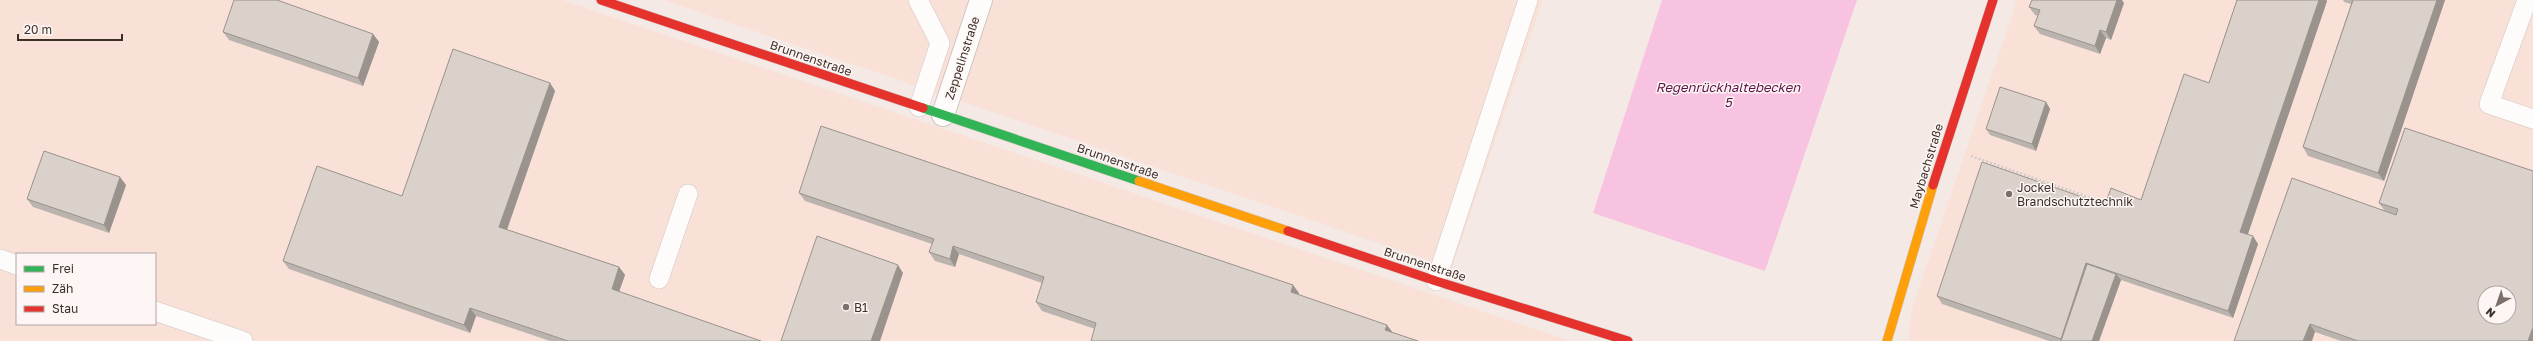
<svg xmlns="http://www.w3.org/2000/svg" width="2533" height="341" viewBox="0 0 2533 341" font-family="'Golos Text',sans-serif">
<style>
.built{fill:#f9e1d8;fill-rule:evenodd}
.water{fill:#f8c3e0}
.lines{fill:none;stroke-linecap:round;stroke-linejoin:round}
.lane-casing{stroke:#d0c5c1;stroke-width:20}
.street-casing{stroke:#d0c5c1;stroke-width:24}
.fast-casing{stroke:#d0c5c1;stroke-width:10}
.slow-casing{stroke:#d0c5c1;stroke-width:10}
.jam-casing{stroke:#d0c5c1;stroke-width:10}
.path{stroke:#d1cccb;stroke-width:2.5;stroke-dasharray:2 2;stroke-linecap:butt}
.lane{stroke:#fdfcfb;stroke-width:19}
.street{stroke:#fdfcfb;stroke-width:22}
.fast{stroke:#30b455;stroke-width:9}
.slow{stroke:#ff9f0a;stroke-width:9}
.jam{stroke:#e5322d;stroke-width:9}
.wall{fill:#bbb4ae}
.shaded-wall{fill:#99928d}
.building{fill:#dad1ca;stroke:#99928d;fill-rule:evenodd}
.poi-dot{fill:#7c706b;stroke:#fdf6f4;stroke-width:1.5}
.labels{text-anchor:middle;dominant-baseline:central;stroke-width:3;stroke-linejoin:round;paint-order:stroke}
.street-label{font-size:12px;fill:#3c2f2a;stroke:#fdf6f4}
.poi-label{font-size:12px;fill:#3c2f2a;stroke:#fdf6f4;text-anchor:start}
.water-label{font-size:13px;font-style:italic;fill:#5f144a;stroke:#fdf6f4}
</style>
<rect width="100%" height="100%" fill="#f4e9e4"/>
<g class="built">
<path d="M0,0H562L1571,341H0ZM17,254H155V324H17Z"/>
<polygon points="663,0 1543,0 1452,268"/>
<path d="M2017,0H2533V341H1909L1911,312ZM2485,293H2509V317H2485Z"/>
</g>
<polygon class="water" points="1662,0 1857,0 1765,271 1593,213"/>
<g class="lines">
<g class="lane-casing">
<g id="lane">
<polyline points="918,0 940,43 919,107"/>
<polyline points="2527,0 2489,104 2533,119"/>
<polyline points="0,259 17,265"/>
<polyline points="659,279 688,194"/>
<polyline points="1436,281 1528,0"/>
<polyline points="155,311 243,341"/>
</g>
</g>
<g class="street-casing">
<polyline id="street" points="943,115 981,0"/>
</g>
<g class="fast-casing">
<polyline id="fast" points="923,108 1139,181"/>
</g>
<g class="slow-casing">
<g id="slow">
<polyline points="1139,181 1288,231"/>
<polyline points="1887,341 1933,185"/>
</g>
</g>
<g class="jam-casing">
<g id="jam">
<polyline points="601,0 923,108"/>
<polyline points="1933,185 1993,0"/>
<polyline points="1288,231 1436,281 1628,341"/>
</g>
</g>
<polyline class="path" points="1971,156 2108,204"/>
<use href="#lane" class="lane"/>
<use href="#street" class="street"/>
<use href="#fast" class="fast"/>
<use href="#slow" class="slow"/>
<use href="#jam" class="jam"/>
</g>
<g class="wall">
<polygon points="2237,0 2326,0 2327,1 2247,235 2258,244 2233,318 2121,280 2099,341 2049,341 1942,304 1937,296 2105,205 2141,200 2209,83"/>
<polygon points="2343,0 2445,0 2384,181 2308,156 2303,147 2351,4 2344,2"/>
<polygon points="2124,3 2111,40 2106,38 2100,54 2040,34 2034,26 2038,16 2035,15 2029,7"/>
<polygon points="223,32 373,34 379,42 363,86 229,40"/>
<polygon points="550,83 555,91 507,230 619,267 625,275 619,292 761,341 550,341 476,316 470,333 289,269 283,261 402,196"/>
<polygon points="2046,102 2050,109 2036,151 1990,135 1986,129"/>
<polygon points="2405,128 2533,341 2341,341 2315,332 2234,341 2384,210 2379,203"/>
<polygon points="126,185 109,233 33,207 27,199"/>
<polygon points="799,193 1299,293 1095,329 1042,311 1036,302 1042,283 959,254 955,267 935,261 929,252 932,244 805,201"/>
</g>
<g class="shaded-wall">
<polygon points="2117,0 2122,0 2124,3 2111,40 2106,32"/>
<polygon points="2319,0 2326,0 2327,1 2246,240 2240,232"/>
<polygon points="2437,0 2445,0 2384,181 2378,173"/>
<polygon points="2100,30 2106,38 2100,54 2095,46"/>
<polygon points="373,34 379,42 363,86 358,78"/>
<polygon points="550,83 555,91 505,235 499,227"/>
<polygon points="2046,102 2050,109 2036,151 2032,144"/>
<polygon points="120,177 126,185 109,233 104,225"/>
<polygon points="2253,236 2258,244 2233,318 2228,311"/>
<polygon points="953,246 959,254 955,267 950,259"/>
<polygon points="2086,263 2091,270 2062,341 2061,339"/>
<polygon points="898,265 903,273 880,341 871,341"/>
<polygon points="619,267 625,275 617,297 612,289"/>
<polygon points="2116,274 2121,280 2099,341 2092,341"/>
<polygon points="1293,285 1299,293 1296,300 1291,292"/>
<polygon points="470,308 476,316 470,333 464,325"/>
<polygon points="2310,324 2315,332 2312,341 2303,341"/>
<polygon points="1387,325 1393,333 1385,330"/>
<polygon points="2533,327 2533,341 2528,341"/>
</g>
<g class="building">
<polygon points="234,0 277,0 373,34 358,78 223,32"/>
<polygon points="2032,0 2117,0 2106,32 2100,30 2095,46 2034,26 2040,10 2029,7"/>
<polygon points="2237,0 2319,0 2240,232 2253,236 2228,311 2086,263 2061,339 1937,296 1982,162 2105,205 2111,188 2141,200 2184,74 2209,83"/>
<polygon points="2353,0 2437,0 2378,173 2303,147"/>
<polygon points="453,49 550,83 499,227 619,267 612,289 761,341 568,341 470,308 464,325 283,261 317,166 402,196"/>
<polygon points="2000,87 2046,102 2032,144 1986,129"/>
<polygon points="821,126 1293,285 1291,292 1387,325 1385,330 1418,341 1091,341 1096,323 1036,302 1044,277 953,246 950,259 929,252 934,239 799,193"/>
<path d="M2405,128L2533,171V327L2528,341H2358L2310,324L2303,341H2234L2292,178L2396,215L2398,209L2379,203ZM2485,293H2509V317H2485Z"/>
<polygon points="44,151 120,177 104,225 27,199"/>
<polygon points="817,236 898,265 871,341 781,341"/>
<polygon points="2087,264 2116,274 2092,341 2061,341"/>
</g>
<g class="poi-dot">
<circle cx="2009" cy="194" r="4"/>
<circle cx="846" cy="307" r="4"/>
</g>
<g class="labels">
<g class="street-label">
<text transform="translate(811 58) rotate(19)">Brunnenstraße</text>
<text transform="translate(962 58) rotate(-72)">Zeppelinstraße</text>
<text transform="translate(1118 161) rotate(19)">Brunnenstraße</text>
<text transform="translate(1926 166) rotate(-73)">Maybachstraße</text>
<text transform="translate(1425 264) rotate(18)">Brunnenstraße</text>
</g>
<g class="poi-label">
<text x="2017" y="187">Jockel<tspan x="2017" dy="14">Brandschutztechnik</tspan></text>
<text x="854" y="307">B1</text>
</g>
<g class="water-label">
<text x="1728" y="87">Regenrückhaltebecken<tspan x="1728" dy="15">5</tspan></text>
</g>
</g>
<rect x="16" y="253" width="140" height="72" fill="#fdf6f4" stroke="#b0a6a3"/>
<rect x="24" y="266" width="20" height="6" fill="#30b455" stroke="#b0a6a3"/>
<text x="52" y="273" font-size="12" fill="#3c2f2a">Frei</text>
<rect x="24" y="286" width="20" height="6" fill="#ff9f0a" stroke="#b0a6a3"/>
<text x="52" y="293" font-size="12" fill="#3c2f2a">Zäh</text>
<rect x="24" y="306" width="20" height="6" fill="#e5322d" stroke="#b0a6a3"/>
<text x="52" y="313" font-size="12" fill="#3c2f2a">Stau</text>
<g transform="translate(2497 305) rotate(220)"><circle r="19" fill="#fdf6f4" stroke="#b0a6a3"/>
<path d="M0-3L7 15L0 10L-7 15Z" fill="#7c706b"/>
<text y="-6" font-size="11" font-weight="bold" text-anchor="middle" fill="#3c2f2a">N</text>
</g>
<path d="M18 34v6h104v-6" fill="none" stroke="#3c2f2a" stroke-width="2"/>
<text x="24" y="34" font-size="12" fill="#3c2f2a" stroke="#fdf6f4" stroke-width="3" paint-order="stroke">20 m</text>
</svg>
